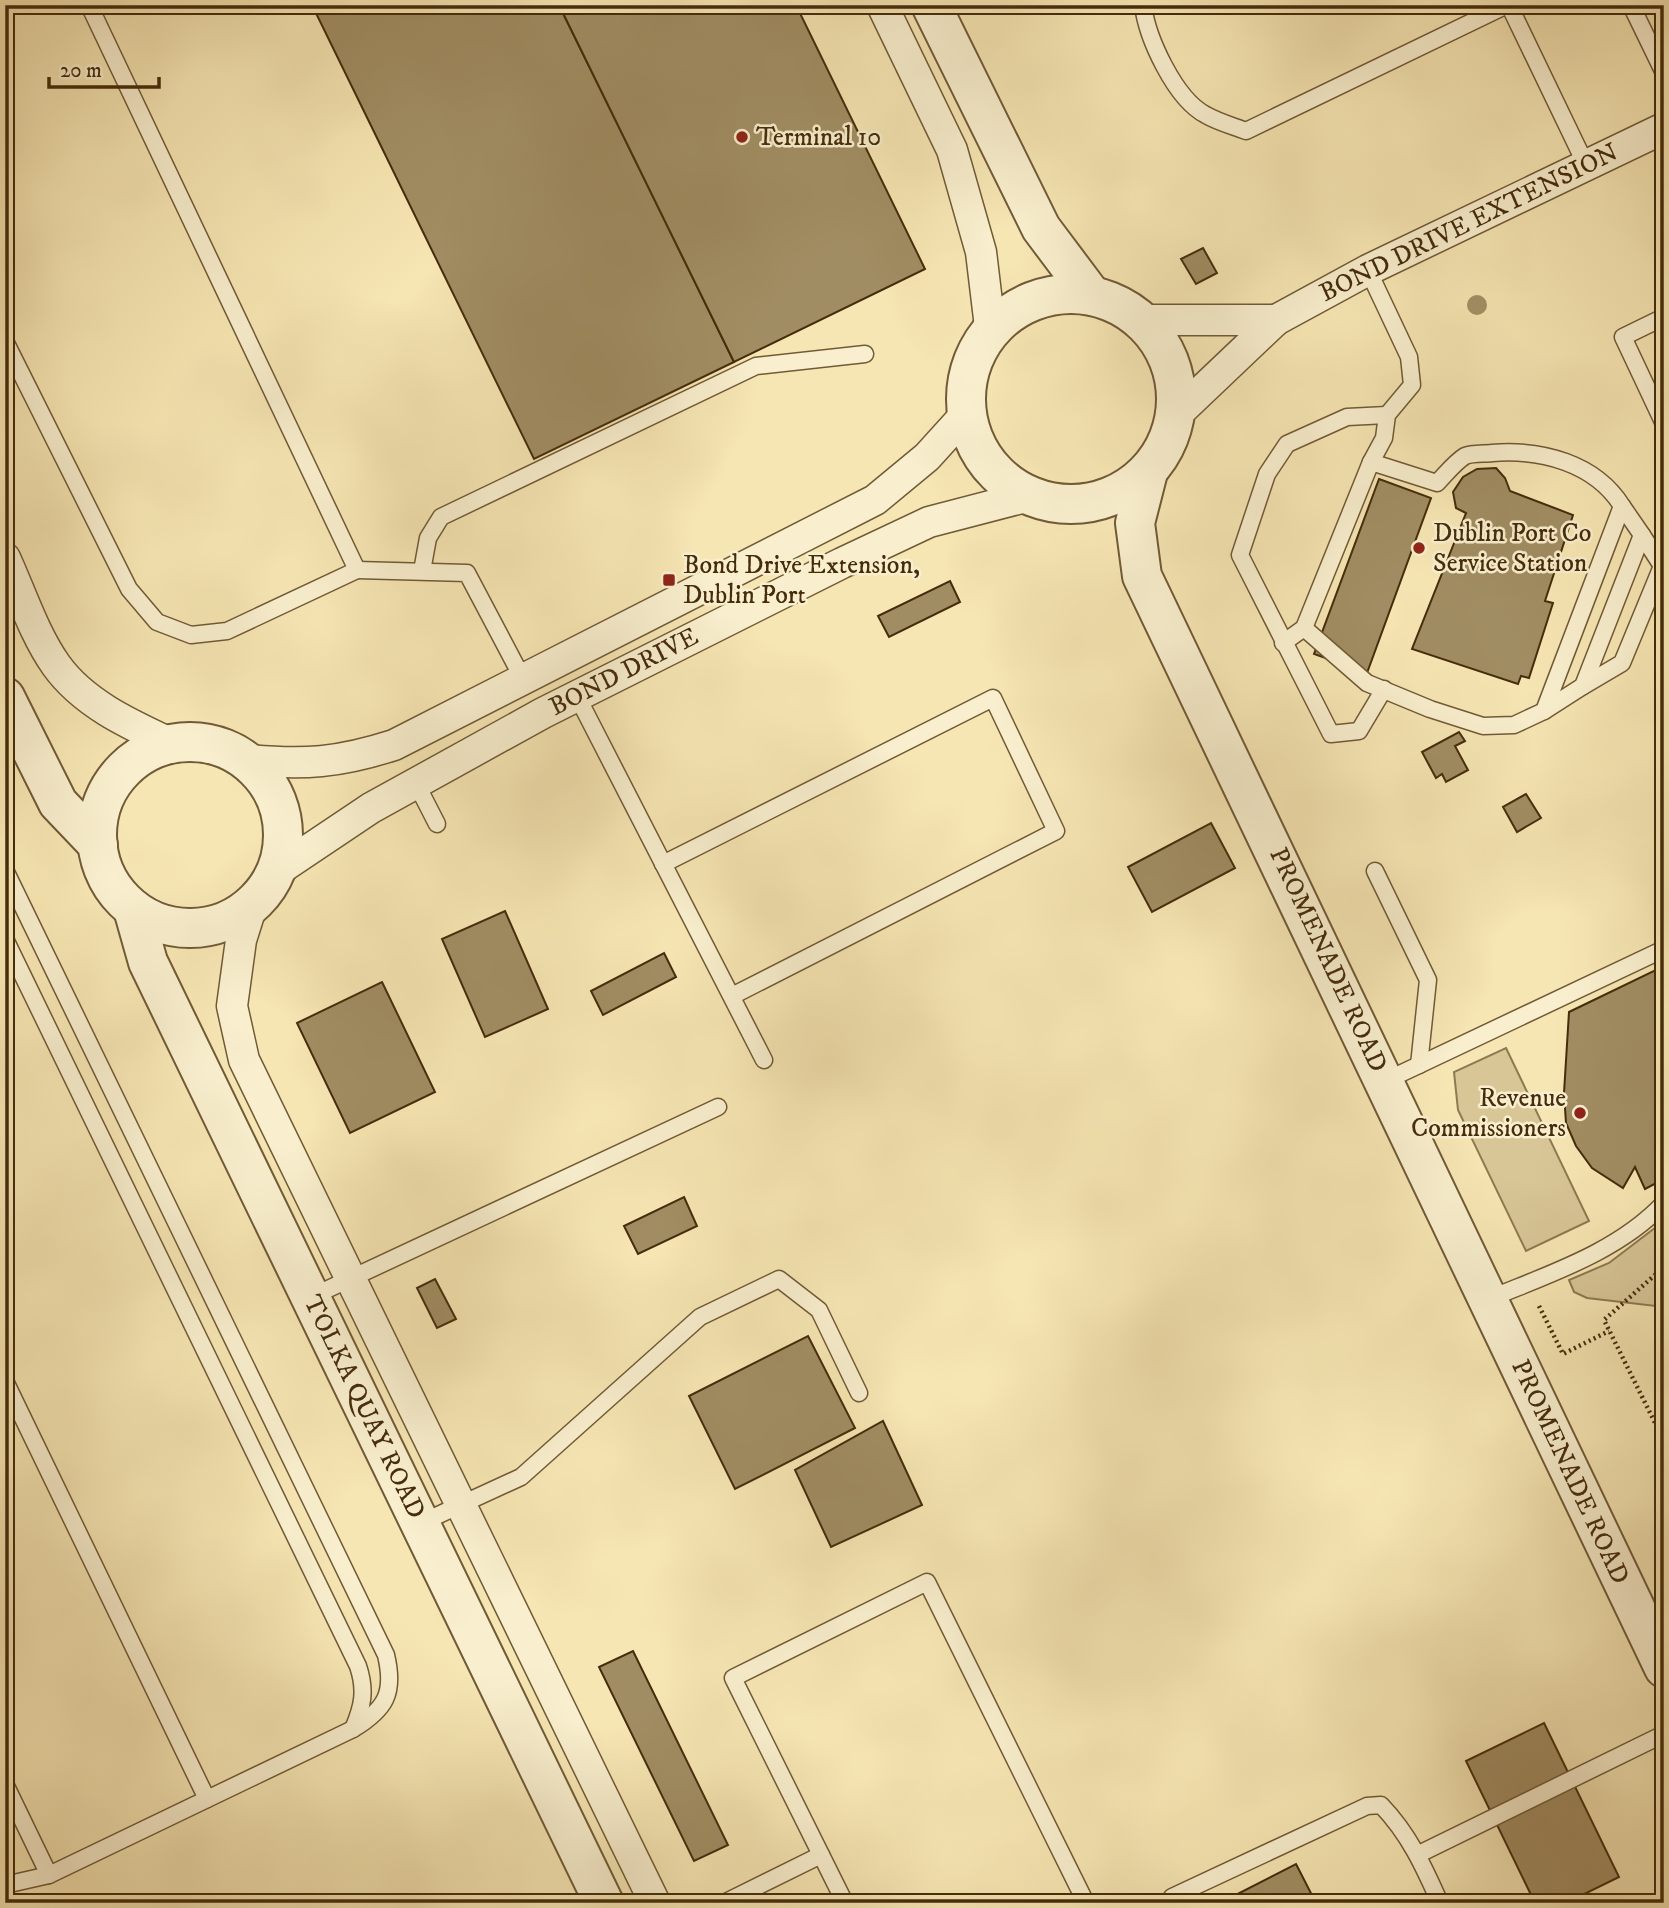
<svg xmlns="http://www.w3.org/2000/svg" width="1669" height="1908" viewBox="0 0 1669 1908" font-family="'IM FELL DW Pica',serif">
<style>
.green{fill:#d8c697;stroke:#8e7952;stroke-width:2}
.building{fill:#a18d63;stroke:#452c0c;stroke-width:2}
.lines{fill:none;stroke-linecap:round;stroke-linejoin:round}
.service-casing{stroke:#715a36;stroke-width:19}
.minor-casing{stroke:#715a36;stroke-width:33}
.tertiary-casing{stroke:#715a36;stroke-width:42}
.path{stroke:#452c0c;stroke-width:4.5;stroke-dasharray:2 3.5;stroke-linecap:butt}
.service{stroke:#f9efce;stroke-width:16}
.minor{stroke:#f9efce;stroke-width:30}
.tertiary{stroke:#f9efce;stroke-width:38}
.tree{fill:#a59167}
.poi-dot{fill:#8f2418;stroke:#f9efce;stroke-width:2.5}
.labels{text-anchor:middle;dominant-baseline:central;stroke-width:5;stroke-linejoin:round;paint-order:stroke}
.poi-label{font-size:26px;fill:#452c0c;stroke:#f9efce;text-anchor:start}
.street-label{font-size:26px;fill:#452c0c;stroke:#f9efce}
</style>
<rect width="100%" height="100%" fill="#f6e6b3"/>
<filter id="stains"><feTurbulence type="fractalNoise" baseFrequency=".00286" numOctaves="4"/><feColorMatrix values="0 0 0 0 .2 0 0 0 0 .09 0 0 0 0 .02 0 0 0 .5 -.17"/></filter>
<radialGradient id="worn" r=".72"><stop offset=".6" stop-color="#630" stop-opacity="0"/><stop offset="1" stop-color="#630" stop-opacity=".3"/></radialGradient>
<g class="green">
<polygon points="1506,1048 1589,1221 1526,1251 1458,1110 1454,1072"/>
<polygon points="1664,1221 1664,1307 1587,1298 1574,1292 1569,1280 1609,1263"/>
</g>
<g class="building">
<polygon points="312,5 559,5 734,362 534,459"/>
<polygon points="559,5 796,5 925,269 734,362"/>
<polygon points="1203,248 1217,273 1196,284 1181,259"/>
<polygon points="1496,468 1505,478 1510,491 1573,515 1545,601 1553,603 1529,678 1521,676 1518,684 1412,649 1466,513 1456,508 1453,492 1463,477 1477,469"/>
<polygon points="1379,479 1431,498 1367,673 1314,654"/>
<polygon points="950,581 960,602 889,637 878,616"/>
<polygon points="1459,732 1465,741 1455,746 1468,770 1446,782 1442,774 1436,778 1422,752"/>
<polygon points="1526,794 1541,818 1517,832 1503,807"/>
<polygon points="1211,823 1235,868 1152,912 1128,867"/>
<polygon points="505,911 548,1009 485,1037 442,939"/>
<polygon points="664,953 676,977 603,1015 591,991"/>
<polygon points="1664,966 1664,1179 1645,1189 1635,1167 1623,1188 1592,1168 1576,1146 1566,1123 1564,1093 1569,1012"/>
<polygon points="382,982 435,1092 350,1133 297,1023"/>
<polygon points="684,1197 697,1226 638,1254 624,1226"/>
<polygon points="435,1279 456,1319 437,1328 417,1288"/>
<polygon points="808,1336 855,1428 735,1489 689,1396"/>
<polygon points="883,1421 922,1505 831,1547 795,1470"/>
<polygon points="633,1651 728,1845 694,1861 599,1667"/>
<polygon points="1544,1723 1619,1877 1566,1903 1535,1903 1466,1761"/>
<polygon points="1296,1864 1316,1903 1220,1903"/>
</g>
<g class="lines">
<g class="service-casing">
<g id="service">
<polyline points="5,5 6,5"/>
<path d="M1143,5C1147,38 1175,99 1206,115C1218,122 1233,126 1246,131L1507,5"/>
<polyline points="1509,5 1586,165"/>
<polyline points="1631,5 1664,73"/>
<polyline points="1664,317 1623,337 1664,424"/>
<polyline points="5,341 129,589 157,622 191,635 227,631 357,570 90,7 82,5"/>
<polyline points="357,570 467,573 524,681"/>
<polyline points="422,571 428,538 441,517 756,366 865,354"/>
<path d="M1304,628L1367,683L1430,709L1483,726L1514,725L1544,711L1622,506C1595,463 1541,449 1492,453C1485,454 1472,453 1465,456C1455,462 1445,475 1437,483L1371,462"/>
<polyline points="1283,643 1304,628 1371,462 1384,438 1387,415 1412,385 1409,357 1368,270"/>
<polyline points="1583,686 1622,663 1662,566 1642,535"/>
<polyline points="1384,689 1359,731 1331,734 1240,555 1267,474 1287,444 1347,417 1387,415"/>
<polyline points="577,696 764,1060"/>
<polyline points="1544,711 1583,686 1642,535 1622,506"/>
<polyline points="416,783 437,824"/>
<polyline points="663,864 993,698 1056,831 732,996"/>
<path d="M5,870L386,1655C395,1693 386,1709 353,1729L49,1875L5,1885"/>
<polyline points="1375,871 1428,980 1419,1065"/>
<path d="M5,939L358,1666C366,1690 363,1706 353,1729"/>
<polyline points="1385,1081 1664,949"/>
<polyline points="311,1297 718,1107"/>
<path d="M1489,1299C1549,1274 1618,1252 1664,1203"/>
<polyline points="5,1381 207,1799"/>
<polyline points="421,1523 521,1477 700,1317 779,1279 819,1310 859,1393"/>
<polyline points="5,1784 49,1875"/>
<polyline points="1419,1854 1664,1734"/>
<polyline points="724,1903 821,1855"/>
<polyline points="845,1903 733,1678 927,1582 1086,1903"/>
<path d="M1169,1903L1172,1897L1367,1806L1381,1805C1409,1834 1424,1867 1440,1903"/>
</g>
</g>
<g class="minor-casing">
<g id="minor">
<polyline points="882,5 952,150 981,252 990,327"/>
<polyline points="1140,320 1276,320 1176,415"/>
<polyline points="1276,320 1368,270 1664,128"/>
<path d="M5,558C21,593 34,634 56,665C83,703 129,724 170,743"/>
<path d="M247,760C305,765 338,763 394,745L875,500L927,457L966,414"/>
<polyline points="277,871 371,808 543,713 842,563 929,522 1029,496"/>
<polyline points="252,905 241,940 232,1006 244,1060 655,1903"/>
</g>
</g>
<g class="tertiary-casing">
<g id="tertiary">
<polyline points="931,5 1041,228 1092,296"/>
<circle cx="1071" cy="399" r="105"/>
<polyline points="1148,472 1135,523 1142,576 1664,1668"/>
<polyline points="5,697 58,803 98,845"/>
<circle cx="190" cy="835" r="93"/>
<polyline points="133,909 148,962 604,1903"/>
</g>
</g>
<g class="path">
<polyline points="1664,1267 1604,1320 1664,1441"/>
<polyline points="1539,1306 1563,1354 1609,1331"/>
</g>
<use href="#service" class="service"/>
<use href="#minor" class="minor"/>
<use href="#tertiary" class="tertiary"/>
</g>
<circle class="tree" cx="1477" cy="305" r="10"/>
<g class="poi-dot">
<circle cx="742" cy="137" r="7"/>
<circle cx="1419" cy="548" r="7"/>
<rect x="662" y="573" width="14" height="14" rx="3.5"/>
<circle cx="1580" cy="1113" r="7"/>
</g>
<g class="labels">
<g class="poi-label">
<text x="756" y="137">Terminal 10</text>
<text x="1433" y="533">Dublin Port Co<tspan x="1433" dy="30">Service Station</tspan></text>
<text x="683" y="565">Bond Drive Extension,<tspan x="683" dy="30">Dublin Port</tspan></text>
<text x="1566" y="1098" text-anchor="end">Revenue<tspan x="1566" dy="30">Commissioners</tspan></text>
</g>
<g class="street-label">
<text transform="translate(1469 223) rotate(-26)">BOND DRIVE EXTENSION</text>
<text transform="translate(624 672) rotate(-27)">BOND DRIVE</text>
<text transform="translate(1328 960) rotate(65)">PROMENADE ROAD</text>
<text transform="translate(364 1407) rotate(64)">TOLKA QUAY ROAD</text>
<text transform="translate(1570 1472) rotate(65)">PROMENADE ROAD</text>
</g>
</g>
<rect width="1669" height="1908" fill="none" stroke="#f6e6b3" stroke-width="28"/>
<rect x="7" y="7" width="1655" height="1894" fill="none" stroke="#452c0c" stroke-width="3.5"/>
<rect x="14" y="14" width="1641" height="1880" fill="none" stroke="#452c0c" stroke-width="2"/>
<path d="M49 77v10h110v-10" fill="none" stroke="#452c0c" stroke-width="3.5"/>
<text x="60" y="77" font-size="21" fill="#452c0c" stroke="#f9efce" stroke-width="5" paint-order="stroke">20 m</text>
<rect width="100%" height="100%" filter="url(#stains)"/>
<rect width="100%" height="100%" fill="url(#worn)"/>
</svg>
